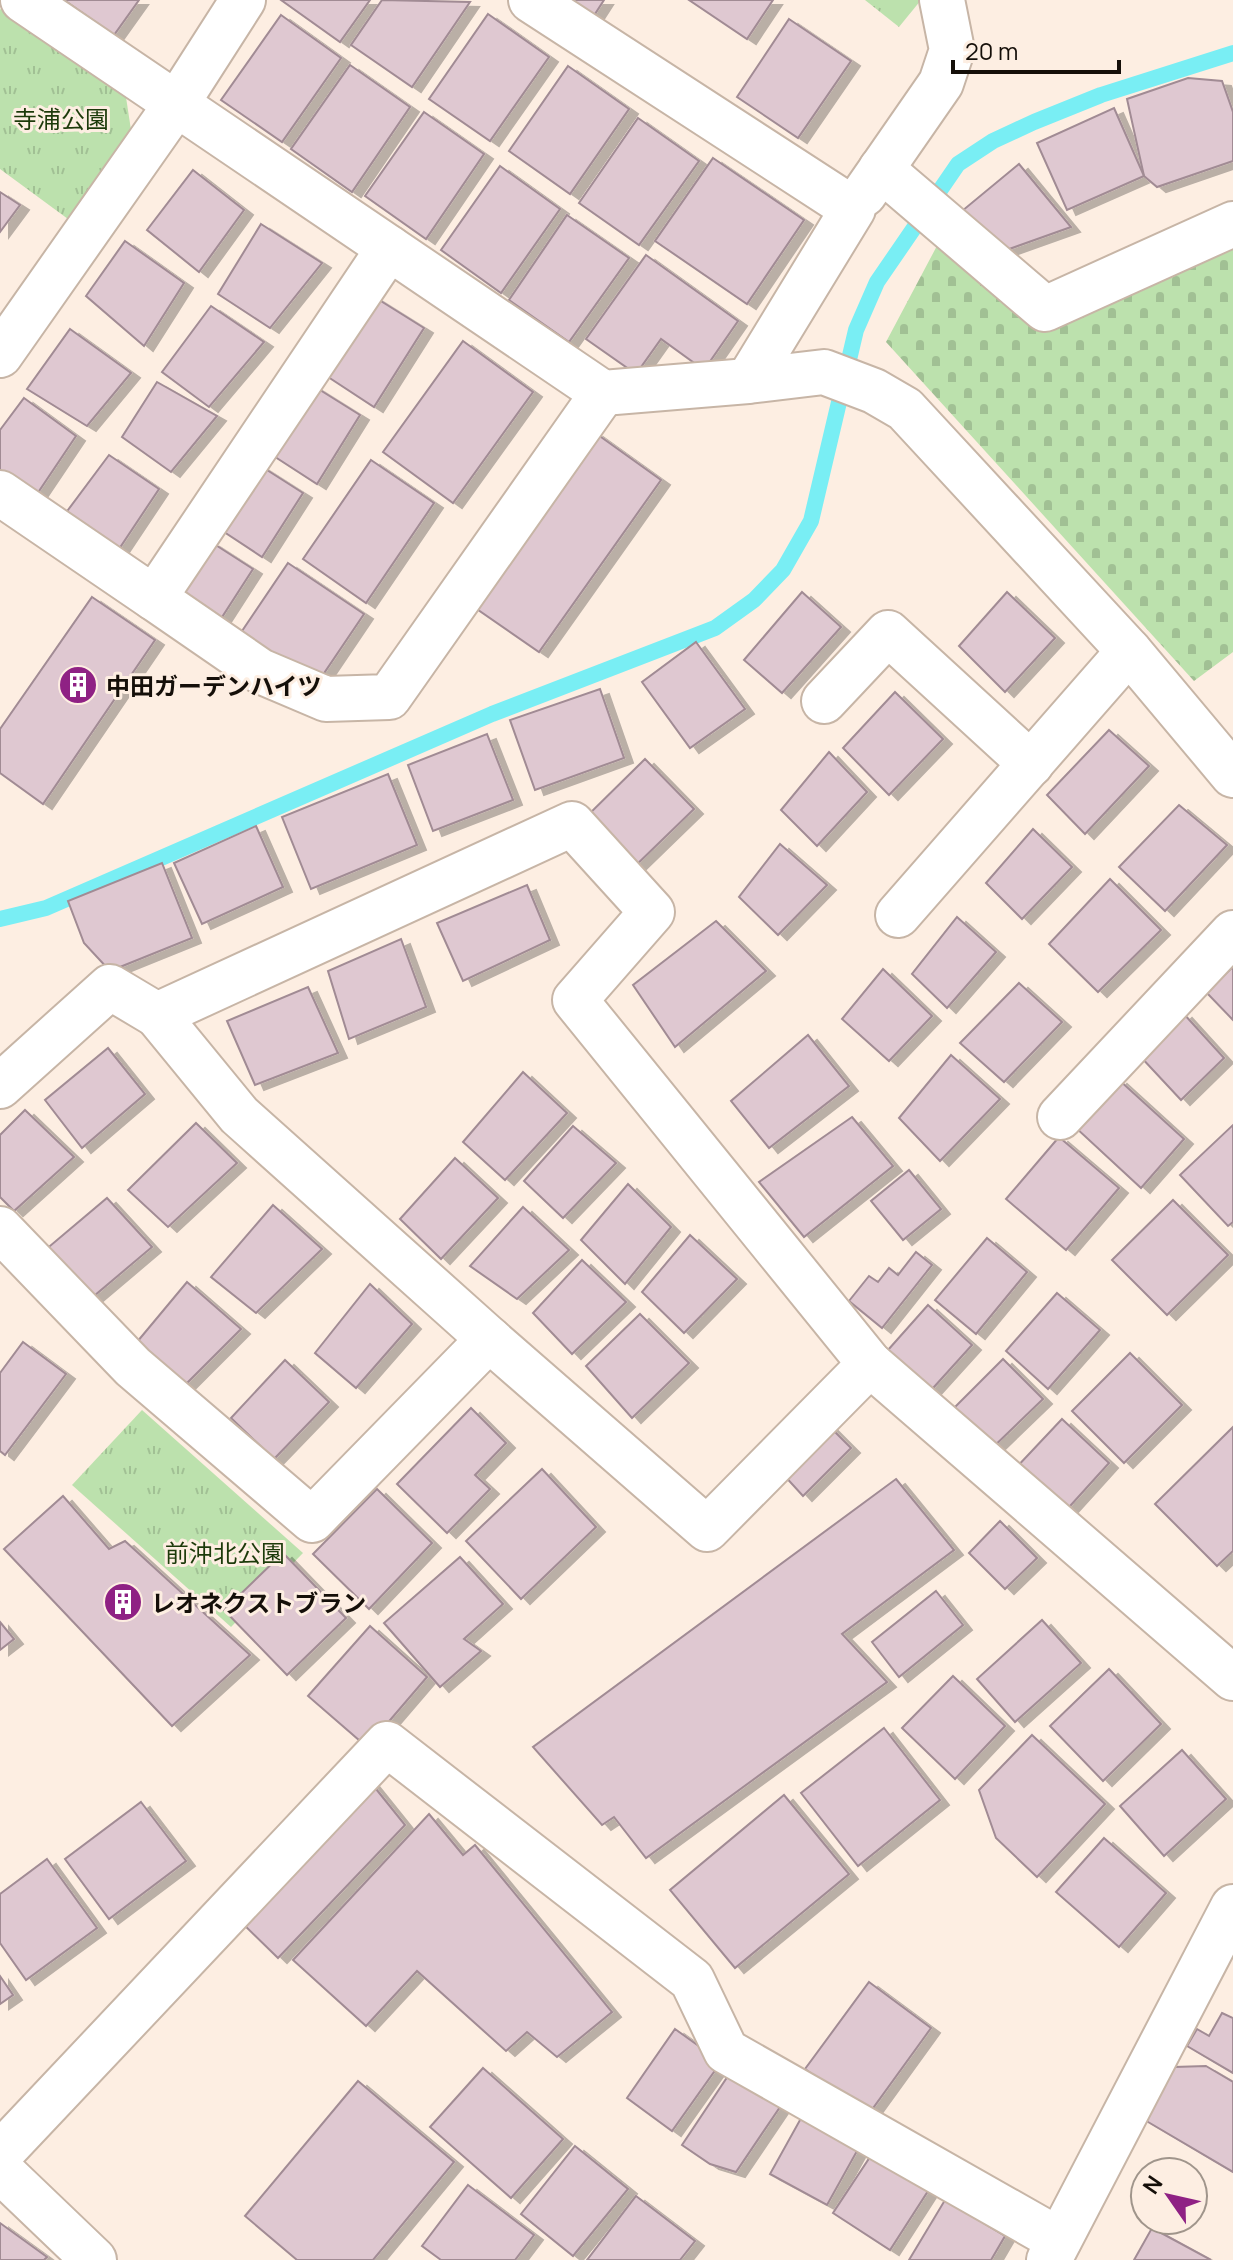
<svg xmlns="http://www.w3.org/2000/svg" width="1233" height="2260" viewBox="0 0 1233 2260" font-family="Manrope,'Noto Sans JP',sans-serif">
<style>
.grass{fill:url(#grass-tufts)}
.cemetery{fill:url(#cemetery-stones)}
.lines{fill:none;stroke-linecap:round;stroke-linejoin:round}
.stream{stroke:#79eef4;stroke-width:16}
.building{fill:#dfc8d1;stroke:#a18b94;stroke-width:2;filter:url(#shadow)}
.minor-casing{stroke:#c7b5a6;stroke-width:48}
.tertiary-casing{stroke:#c7b5a6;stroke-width:48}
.minor{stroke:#fff;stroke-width:44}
.tertiary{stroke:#fff;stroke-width:44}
.labels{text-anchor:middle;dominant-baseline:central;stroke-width:6;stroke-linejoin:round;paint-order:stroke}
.park-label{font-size:24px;fill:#1c3a0a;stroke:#fdeee2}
.poi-label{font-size:24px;font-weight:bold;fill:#150f09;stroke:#fdeee2;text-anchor:start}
</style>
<defs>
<pattern id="grass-tufts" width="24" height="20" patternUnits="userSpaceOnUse" patternTransform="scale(2)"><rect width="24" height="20" fill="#bce1ad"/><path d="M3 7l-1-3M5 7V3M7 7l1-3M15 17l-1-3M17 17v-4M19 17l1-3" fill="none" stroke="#a1c094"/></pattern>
<pattern id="cemetery-stones" width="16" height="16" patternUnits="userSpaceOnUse" patternTransform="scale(2)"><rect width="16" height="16" fill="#bce1ad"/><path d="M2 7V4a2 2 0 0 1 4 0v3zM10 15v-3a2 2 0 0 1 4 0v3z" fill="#a1c094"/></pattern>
<filter id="shadow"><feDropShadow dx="9" dy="5" stdDeviation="0" flood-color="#0004"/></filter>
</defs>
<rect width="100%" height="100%" fill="#fdeee2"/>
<g class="grass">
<polygon points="865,0 921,0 899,27"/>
<polygon points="0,9 124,84 131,130 68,219 0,169"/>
<polygon points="142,1410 303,1553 231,1627 72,1485"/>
</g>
<polygon class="cemetery" points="939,242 1050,328 1233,244 1233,652 1194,681 886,342"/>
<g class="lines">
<polyline class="stream" points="0,919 46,908 492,714 715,628 754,600 783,570 811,521 856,330 877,282 958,164 993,141 1034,122 1101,95 1233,53"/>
</g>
<g class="building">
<polygon points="64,0 139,0 114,35"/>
<polygon points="281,0 370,0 340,42"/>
<polygon points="382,0 470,2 412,87 351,45"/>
<polygon points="568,0 604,0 593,17"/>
<polygon points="689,0 773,0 747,39"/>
<polygon points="488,14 549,57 490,141 429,99"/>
<polygon points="281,15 341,58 282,142 221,100"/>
<polygon points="789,19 851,61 798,138 737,97"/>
<polygon points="350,65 410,107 352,192 291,149"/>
<polygon points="568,66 629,109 570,194 509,151"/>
<polygon points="1188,78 1222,81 1233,112 1233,161 1157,187 1144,176 1127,99"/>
<polygon points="1114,108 1144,176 1067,210 1037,143"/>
<polygon points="424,112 484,154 426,239 365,196"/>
<polygon points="638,118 699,161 639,245 579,203"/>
<polygon points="713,158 804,220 747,304 655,241"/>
<polygon points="1019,164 1071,227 998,253 962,211"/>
<polygon points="500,166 560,209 501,293 441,250"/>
<polygon points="193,170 244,210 199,272 147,230"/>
<polygon points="0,192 20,205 0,232"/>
<polygon points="567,215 629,258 569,342 509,300"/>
<polygon points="261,224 322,263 270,328 218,294"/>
<polygon points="125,241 184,283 144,346 86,296"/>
<polygon points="646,255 738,321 704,370 661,339 636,374 586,339"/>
<polygon points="368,293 424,328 374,407 319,371"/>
<polygon points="211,306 264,342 209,407 162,372"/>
<polygon points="70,329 131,373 87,426 27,389"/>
<polygon points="463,341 533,392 453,503 383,452"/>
<polygon points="157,382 217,416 171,472 122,437"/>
<polygon points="312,385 360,415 317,484 269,453"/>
<polygon points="24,398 76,436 35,497 0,470 0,430"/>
<polygon points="594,432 661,480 539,652 471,605"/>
<polygon points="109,455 159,489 117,552 65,514"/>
<polygon points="371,460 434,503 366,603 303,559"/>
<polygon points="256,463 303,493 262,557 215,526"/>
<polygon points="211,542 253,569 213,631 171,603"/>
<polygon points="288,563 364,614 316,685 240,634"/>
<polygon points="802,592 841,627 782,693 744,660"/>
<polygon points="1007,592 1055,638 1005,692 959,646"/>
<polygon points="92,597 155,640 43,804 0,773 0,729"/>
<polygon points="696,642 745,709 690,748 642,682"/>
<polygon points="600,689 624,758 535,790 510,720"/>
<polygon points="895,692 943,739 889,795 843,748"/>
<polygon points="1109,730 1149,766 1085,834 1047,795"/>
<polygon points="487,734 513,800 433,831 408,765"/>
<polygon points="829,752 867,792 817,846 781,810"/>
<polygon points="645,759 694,809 630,871 582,821"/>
<polygon points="388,774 417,845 311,889 282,817"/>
<polygon points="1179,805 1227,845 1165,911 1119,867"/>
<polygon points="256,826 283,887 202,924 174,863"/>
<polygon points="1033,829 1072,867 1022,919 986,883"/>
<polygon points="780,844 827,885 778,935 739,897"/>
<polygon points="162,863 192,938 110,971 84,943 68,901"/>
<polygon points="1110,879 1161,930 1098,992 1049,944"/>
<polygon points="527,885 550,940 463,981 437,923"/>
<polygon points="957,917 996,952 947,1008 912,974"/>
<polygon points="716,921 766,971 675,1047 633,985"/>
<polygon points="401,939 426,1007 349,1039 328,971"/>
<polygon points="1233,967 1233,1020 1206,992"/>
<polygon points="883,969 932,1016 889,1061 842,1019"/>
<polygon points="1019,983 1062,1022 1004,1082 960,1043"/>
<polygon points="308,987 338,1053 255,1085 227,1021"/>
<polygon points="1183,1013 1224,1058 1181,1100 1139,1055"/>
<polygon points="808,1035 849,1086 769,1148 731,1101"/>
<polygon points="108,1048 145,1094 82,1148 45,1100"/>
<polygon points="951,1055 1000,1099 940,1161 899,1118"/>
<polygon points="523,1072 567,1113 505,1180 463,1142"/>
<polygon points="1118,1079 1184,1139 1141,1188 1075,1127"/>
<polygon points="25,1110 74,1157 14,1211 0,1197 0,1135"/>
<polygon points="852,1117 893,1166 804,1237 759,1182"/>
<polygon points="196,1123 237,1163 168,1227 128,1190"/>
<polygon points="1233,1125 1233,1222 1228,1226 1180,1175"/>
<polygon points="573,1126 616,1163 563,1218 524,1181"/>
<polygon points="1059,1137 1119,1188 1066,1250 1006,1199"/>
<polygon points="455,1158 498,1198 441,1259 400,1219"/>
<polygon points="909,1170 941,1209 903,1240 871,1201"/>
<polygon points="628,1184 671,1227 625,1284 581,1240"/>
<polygon points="107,1198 152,1247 88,1301 44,1251"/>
<polygon points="1173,1200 1228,1255 1167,1315 1112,1260"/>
<polygon points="273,1205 322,1249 256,1313 211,1277"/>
<polygon points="523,1207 569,1250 517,1299 470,1266"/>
<polygon points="690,1235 737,1279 684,1333 642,1292"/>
<polygon points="987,1238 1027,1272 976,1334 935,1300"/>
<polygon points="916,1252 932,1265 882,1328 849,1301 869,1276 878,1282 889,1268 898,1275"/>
<polygon points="582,1260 626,1302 572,1354 533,1313"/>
<polygon points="187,1282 241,1329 184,1386 137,1342"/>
<polygon points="370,1284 412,1324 356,1388 315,1353"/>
<polygon points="1057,1293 1100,1330 1048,1389 1006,1351"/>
<polygon points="928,1305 972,1345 924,1398 880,1359"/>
<polygon points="640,1314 689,1363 632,1418 586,1366"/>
<polygon points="23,1342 66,1374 5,1455 0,1451 0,1373"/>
<polygon points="1130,1353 1182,1405 1124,1463 1072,1411"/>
<polygon points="1003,1359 1043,1399 987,1453 948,1414"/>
<polygon points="285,1360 329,1402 274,1459 231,1418"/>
<polygon points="471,1408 506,1443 475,1475 490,1489 447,1533 397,1484"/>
<polygon points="1062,1419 1109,1463 1061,1516 1013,1471"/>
<polygon points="829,1426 851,1448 803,1496 782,1473"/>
<polygon points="1233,1427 1233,1551 1217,1566 1155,1504"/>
<polygon points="542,1469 596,1527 521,1599 466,1541"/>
<polygon points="896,1479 954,1550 842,1634 887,1682 646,1858 614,1817 602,1825 533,1747"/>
<polygon points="377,1489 432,1543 369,1609 313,1554"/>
<polygon points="63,1496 109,1549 125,1541 250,1655 172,1726 4,1549"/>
<polygon points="1000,1521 1037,1558 1005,1589 969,1553"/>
<polygon points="283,1553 346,1618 287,1675 224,1610"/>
<polygon points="460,1557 503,1604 464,1639 481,1651 440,1687 384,1623"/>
<polygon points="936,1591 963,1625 899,1677 872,1642"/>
<polygon points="1042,1620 1081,1663 1015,1722 977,1679"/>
<polygon points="0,1622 14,1639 0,1650"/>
<polygon points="370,1626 427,1677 367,1747 308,1696"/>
<polygon points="1109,1669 1161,1724 1103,1781 1050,1726"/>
<polygon points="953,1676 1005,1726 955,1779 902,1728"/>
<polygon points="884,1728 940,1800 858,1866 801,1793"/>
<polygon points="1032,1735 1105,1804 1037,1877 996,1838 979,1790"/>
<polygon points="1182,1750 1226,1799 1164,1856 1120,1806"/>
<polygon points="368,1779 405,1825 278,1958 237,1918"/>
<polygon points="784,1795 849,1874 735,1968 670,1890"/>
<polygon points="141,1802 186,1861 109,1919 65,1859"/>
<polygon points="429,1814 463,1855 475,1845 612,2012 557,2057 527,2032 506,2051 417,1971 366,2026 293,1960"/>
<polygon points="1104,1838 1166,1893 1119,1947 1056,1892"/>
<polygon points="47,1859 97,1928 26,1980 0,1943 0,1894"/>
<polygon points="0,1976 13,1995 0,2004"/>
<polygon points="869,1982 931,2028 868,2115 805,2069"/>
<polygon points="1222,2013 1233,2018 1233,2073 1187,2046 1197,2029 1209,2036"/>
<polygon points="675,2029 721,2062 672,2131 627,2098"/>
<polygon points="1206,2066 1233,2082 1233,2172 1143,2119 1174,2067"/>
<polygon points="483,2068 563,2139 511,2198 430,2127"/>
<polygon points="732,2070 782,2104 736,2172 710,2164 682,2145"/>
<polygon points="358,2081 454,2162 373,2260 297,2260 245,2216"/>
<polygon points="805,2111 862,2142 827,2205 770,2174"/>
<polygon points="575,2146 628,2189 573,2256 521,2214"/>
<polygon points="872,2154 928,2191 890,2250 833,2213"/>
<polygon points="468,2185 534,2235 515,2260 441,2260 422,2246"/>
<polygon points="636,2196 695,2241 680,2260 587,2260"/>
<polygon points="945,2200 1005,2236 991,2260 909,2260"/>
<polygon points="0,2223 47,2257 44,2260 0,2260"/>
<polygon points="1152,2228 1211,2260 1134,2260"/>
</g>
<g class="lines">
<g class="minor-casing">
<g id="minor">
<polyline points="23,0 603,393 748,381"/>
<polyline points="531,0 853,209 748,381 824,372 874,391 905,409 1129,651 1233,775"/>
<polyline points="881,169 1045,309 1233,224"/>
<polyline points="864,194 941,83 952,50 942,0"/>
<polyline points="0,355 177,103 243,0"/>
<polyline points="0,493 154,598 389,248"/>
<polyline points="154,598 260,671 326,699 389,697 603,393"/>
<polyline points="824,701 888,633 1031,764"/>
<polyline points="898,915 1129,651"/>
<polyline points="157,1015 239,1115 489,1339 707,1529 870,1364"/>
<polyline points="0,1086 110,987 157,1015 572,824 652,912 575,1000 870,1364 1233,1678"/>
<polyline points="1060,1117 1233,933"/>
<polyline points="0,1229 133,1367 312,1520 489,1339"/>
<polyline points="0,2154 387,1744 692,1980 726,2051 1059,2240"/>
<polyline points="0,2170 94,2260"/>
</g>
</g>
<g class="tertiary-casing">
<polyline id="tertiary" points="1049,2260 1233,1907"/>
</g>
<use href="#minor" class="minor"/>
<use href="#tertiary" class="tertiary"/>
</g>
<defs>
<g id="building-disc" transform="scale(2)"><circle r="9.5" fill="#8f2184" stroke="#fdeee2"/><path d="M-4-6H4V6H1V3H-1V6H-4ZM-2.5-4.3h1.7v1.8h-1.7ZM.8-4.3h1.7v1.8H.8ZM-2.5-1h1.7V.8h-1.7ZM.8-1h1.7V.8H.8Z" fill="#fff"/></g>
</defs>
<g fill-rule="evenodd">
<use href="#building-disc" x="78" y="685"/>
<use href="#building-disc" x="123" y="1602"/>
</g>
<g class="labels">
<g class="park-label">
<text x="61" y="118">寺浦公園</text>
<text x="225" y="1552">前沖北公園</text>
</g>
<g class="poi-label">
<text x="106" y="685">中田ガーデンハイツ</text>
<text x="151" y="1602">レオネクストブラン</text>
</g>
</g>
<g transform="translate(1169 2196) rotate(304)"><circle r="38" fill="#fdeee2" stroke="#a0958b" stroke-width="2"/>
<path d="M0-6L14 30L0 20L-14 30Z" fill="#8f2184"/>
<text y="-12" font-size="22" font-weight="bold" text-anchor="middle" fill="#150f09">N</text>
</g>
<path d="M953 60v12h166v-12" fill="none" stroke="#150f09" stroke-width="4"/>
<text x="965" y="60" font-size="24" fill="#150f09" stroke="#fdeee2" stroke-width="6" paint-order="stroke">20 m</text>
</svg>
